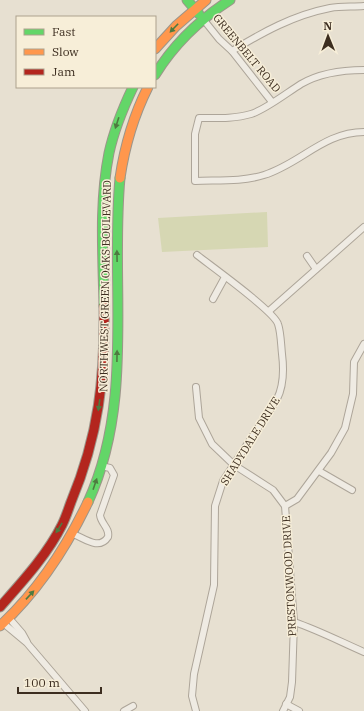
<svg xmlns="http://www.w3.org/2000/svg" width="364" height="711" viewBox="0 0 364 711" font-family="'IBM Plex Serif',serif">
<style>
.green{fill:#d6d7b3}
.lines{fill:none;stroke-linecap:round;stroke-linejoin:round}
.street-casing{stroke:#ada599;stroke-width:8}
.fast-casing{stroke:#9c958a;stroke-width:11}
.slow-casing{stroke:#9c958a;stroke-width:11}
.jam-casing{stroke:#9c958a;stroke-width:11}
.street{stroke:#efebe3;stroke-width:6}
.fast{stroke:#63d668;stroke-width:9}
.slow{stroke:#ff974d;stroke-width:9}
.jam{stroke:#b3261e;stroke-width:9}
.oneway{fill:#4e7a40}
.labels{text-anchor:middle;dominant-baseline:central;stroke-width:3;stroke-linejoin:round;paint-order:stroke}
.street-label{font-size:11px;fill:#3d2e20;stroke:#f7eed8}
</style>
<rect width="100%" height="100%" fill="#e7e0d1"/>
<polygon class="green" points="267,212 268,247 162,252 158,218"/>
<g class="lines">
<g class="street-casing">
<g id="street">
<polyline points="203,19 219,39 232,51 272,102"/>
<path d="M232,51C263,32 294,15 330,8C341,6 353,7 364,6"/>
<path d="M364,70C343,70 320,73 301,84C288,92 265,110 251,114C234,119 216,118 199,118L195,134V181C217,180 242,182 264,175C300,164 324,132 364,132"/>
<polyline points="307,256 316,269"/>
<polyline points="213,299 225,277"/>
<polyline points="269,311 364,227"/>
<polyline points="196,387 199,418 212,444 234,465 273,490 285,506 294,622 292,682 290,697 283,711"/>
<polyline points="319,471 352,490"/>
<polyline points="285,506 297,499 331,453 345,428 353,394 354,362 364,344"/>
<path d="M73,534C84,538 99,551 108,537C110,528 101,524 100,515L114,475L110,468L101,466"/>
<polyline points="9,618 22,633 27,642"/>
<path d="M294,622C318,630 341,642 364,652"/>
<polyline points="3,623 27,643 85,711"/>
<polyline points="286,704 299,711"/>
<polyline points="124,711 133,706"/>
<path d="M196,711L192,696L194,674L214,585L215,506L223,481L277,399C284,385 284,370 282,354C281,345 281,333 278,324C274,311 211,266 197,255"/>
</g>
</g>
<g class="fast-casing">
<g id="fast">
<polyline points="187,0 199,14"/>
<path d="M155,75C174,44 199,20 230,0"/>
<path d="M104,306C103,255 99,203 109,153C114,130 123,108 133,87"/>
<path d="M88,502C135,400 110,285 120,178"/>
</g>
</g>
<g class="slow-casing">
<g id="slow">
<polyline points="155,49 176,26 206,0"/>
<path d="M120,178C125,144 133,117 148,87"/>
<path d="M0,626C38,591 66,548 88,502"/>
</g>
</g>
<g class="jam-casing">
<path id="jam" d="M0,607C22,582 47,555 62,525C66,517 68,510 71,502C99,435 105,377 104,306"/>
</g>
<use href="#street" class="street"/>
<use href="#fast" class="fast"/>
<use href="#slow" class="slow"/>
<use href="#jam" class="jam"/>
</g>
<defs><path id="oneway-solid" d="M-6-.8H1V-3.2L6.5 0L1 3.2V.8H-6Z"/></defs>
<g class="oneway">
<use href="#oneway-solid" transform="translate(174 28) rotate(134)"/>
<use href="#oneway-solid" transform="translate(117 123) rotate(108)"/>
<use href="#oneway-solid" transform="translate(117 256) rotate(-91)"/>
<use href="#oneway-solid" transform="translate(117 356) rotate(-89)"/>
<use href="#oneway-solid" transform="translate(99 405) rotate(98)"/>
<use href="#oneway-solid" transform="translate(95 484) rotate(-71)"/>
<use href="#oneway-solid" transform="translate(59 528) rotate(122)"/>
<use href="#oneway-solid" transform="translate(30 595) rotate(-47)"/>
</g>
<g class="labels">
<g class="street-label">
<text transform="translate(247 53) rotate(50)">GREENBELT ROAD</text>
<text transform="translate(105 286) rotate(-89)">NORTHWEST GREEN OAKS BOULEVARD</text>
<text transform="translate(250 441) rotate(-58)">SHADYDALE DRIVE</text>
<text transform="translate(289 576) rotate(-93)">PRESTONWOOD DRIVE</text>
</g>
</g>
<rect x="16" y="16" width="140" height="72" fill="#f7eed8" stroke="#ada18e"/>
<rect x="24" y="29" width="20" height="6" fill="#63d668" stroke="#ada18e"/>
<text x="52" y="36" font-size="12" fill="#3d2e20">Fast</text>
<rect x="24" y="49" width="20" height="6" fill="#ff974d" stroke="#ada18e"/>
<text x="52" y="56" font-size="12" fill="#3d2e20">Slow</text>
<rect x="24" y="69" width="20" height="6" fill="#b3261e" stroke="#ada18e"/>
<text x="52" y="76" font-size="12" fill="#3d2e20">Jam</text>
<g transform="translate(328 36) rotate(359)" stroke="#f7eed8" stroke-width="3" paint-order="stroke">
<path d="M0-3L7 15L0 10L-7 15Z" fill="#3d2e20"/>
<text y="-6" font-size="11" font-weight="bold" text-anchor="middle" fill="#3d2e20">N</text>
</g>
<path d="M18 687v6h83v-6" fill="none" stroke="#3d2e20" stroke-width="2"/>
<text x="24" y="687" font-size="12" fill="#3d2e20" stroke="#f7eed8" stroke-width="3" paint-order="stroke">100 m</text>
</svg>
